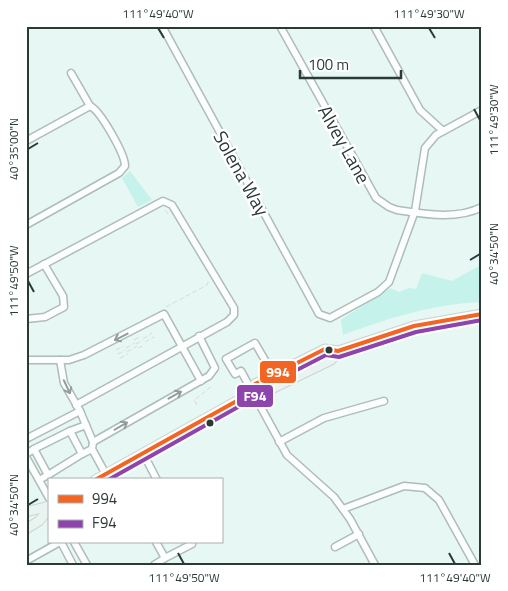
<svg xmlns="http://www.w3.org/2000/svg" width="508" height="591" viewBox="0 0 508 591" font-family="'Titillium Web',sans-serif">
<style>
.green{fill:#c5f3eb}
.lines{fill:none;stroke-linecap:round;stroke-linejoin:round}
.minor-casing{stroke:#aebcba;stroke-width:9}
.major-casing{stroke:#ccd4d3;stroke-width:11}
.path{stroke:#d6dbda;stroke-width:1;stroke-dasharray:5 2.5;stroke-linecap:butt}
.minor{stroke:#fbfefd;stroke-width:6}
.major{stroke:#e9f4f1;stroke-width:9}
.bus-1-casing{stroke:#fff;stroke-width:8}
.bus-2-casing{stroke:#fff;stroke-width:8}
.bus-1{stroke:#f26522;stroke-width:4}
.bus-2{stroke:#8e44ad;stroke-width:4}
.oneway{stroke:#929c9a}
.ticks{fill:none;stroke:#2a3a37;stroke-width:2}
.bus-dot{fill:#2a3a37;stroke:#fff;stroke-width:2}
.labels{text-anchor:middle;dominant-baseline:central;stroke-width:5;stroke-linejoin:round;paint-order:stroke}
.street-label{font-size:19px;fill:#2a3a37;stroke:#fff}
.line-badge{stroke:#fff;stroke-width:2}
.badge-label{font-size:14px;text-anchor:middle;font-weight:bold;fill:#fff}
.neatline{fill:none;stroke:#2a3a37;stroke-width:2}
.ticks-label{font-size:12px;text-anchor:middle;fill:#2a3a37}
</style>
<rect width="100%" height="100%" fill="#e7f7f4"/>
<g class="green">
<polygon points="130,171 152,200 138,207 122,178"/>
<path d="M479,266L482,270V302C434,304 388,318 343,335L341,320L345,317L390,288L399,292L409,288L416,289L422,273L452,281Z"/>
</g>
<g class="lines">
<g class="minor-casing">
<g id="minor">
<polyline points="162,26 319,314 330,318 378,292 389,282 415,211 425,148 436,135 482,110"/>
<path d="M280,26L376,198L389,207L397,210C424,214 457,220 482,207"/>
<polyline points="374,26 420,110 443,131"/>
<polyline points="71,73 90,106"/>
<polyline points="26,141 90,106"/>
<path d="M26,225L119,173L125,166C125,154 100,110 90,106"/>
<polyline points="26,274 163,201 172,205 234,308 234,315 227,322 76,405"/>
<polyline points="26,319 45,317 64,307 63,296 44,264"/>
<polyline points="26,360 69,360 84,355 164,314 201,381"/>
<polyline points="60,360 64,383 80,411 93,442 92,449 109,480"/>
<polyline points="273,374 255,343 226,359 235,374 241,371 287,455 334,497 350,519 375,565"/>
<polyline points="86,425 70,431 82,454 92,449"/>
<polyline points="26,439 80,411"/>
<polyline points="93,442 209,376 215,368 199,336"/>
<polyline points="279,442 324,418 384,401"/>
<polyline points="34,449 70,431"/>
<polyline points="143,453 157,480"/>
<polyline points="26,454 34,449 48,475 39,480"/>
<polyline points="26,457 49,498"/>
<polyline points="48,475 82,454"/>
<polyline points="343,509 404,486 425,488 439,500 475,565"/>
<polyline points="61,542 73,565"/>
<polyline points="74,542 87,565"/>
<polyline points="335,547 359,534"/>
<polyline points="165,558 192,544 191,542"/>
<polyline points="26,561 60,542"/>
<polyline points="154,565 165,558 156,542"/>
</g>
</g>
<g class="major-casing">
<g id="major">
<polyline points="251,393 261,394 331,360 338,351"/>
<polyline points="95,480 251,393 255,384 325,349 338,351 414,326 482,314"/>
<polyline points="26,512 49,506"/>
<polyline points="26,529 39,521 49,509"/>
</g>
</g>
<g class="path">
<polyline points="165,210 169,215"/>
<polyline points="166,307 207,285 209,280"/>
<polyline points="143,339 152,333"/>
<polyline points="134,340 141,336"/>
<polyline points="145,342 154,337"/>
<polyline points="136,344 143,340"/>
<polyline points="126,348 135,343"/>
<polyline points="138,348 145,345"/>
<polyline points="116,350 124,346"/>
<polyline points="127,352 137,346"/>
<polyline points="118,354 126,350"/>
<polyline points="120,358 128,354"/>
<polyline points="197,405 194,400 211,387"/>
</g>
<use href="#minor" class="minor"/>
<use href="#major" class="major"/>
<g class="bus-1-casing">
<polyline id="bus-1" points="95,480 251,393 255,384 325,349 338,351 414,326 482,314"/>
</g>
<g class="bus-2-casing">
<polyline id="bus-2" points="108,480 254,398 260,389 326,355 339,357 416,332 482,320"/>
</g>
<use href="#bus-1" class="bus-1"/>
<use href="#bus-2" class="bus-2"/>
</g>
<defs><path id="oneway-shaft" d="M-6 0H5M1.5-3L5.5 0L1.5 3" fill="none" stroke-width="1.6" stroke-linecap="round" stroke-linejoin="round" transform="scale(1.25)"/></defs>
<g class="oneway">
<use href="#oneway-shaft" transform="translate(121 337) rotate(153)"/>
<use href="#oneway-shaft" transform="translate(67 387) rotate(65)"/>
<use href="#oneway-shaft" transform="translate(175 395) rotate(-29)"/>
<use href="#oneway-shaft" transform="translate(121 426) rotate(-30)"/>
</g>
<path class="ticks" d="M158,28L164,38M429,28L435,38M474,109L480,120M28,149L38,143M470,260L480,254M28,281L34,292M28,505L38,499M178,553L184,564M449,553L455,564"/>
<g class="bus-dot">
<circle cx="329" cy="350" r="4.5"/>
<circle cx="210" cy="423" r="4.5"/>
</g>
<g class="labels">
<g class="street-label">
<text transform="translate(345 144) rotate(61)">Alvey Lane</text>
<text transform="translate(242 173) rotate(61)">Solena Way</text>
</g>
</g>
<g class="line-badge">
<rect x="259" y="360" width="38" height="24" rx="5" fill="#f26522"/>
<rect x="236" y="384" width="38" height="24" rx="5" fill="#8e44ad"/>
</g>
<g class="badge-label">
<text x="278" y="377">994</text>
<text x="255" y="401">F94</text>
</g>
<rect width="508" height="591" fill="none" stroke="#ffffff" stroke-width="55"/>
<rect x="48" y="478" width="175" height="65" fill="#ffffff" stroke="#aab0af"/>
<rect x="58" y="495" width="25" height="8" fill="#f26522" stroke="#aab0af"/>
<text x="92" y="504" font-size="15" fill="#2a3a37">994</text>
<rect x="58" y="520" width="25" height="8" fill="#8e44ad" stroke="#aab0af"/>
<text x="92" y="528" font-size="15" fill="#2a3a37">F94</text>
<path d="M300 70v8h101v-8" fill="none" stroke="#2a3a37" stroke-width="2.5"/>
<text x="308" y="70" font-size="15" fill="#2a3a37" stroke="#ffffff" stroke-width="4" paint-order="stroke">100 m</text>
<rect x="28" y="28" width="452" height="536" class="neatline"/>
<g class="ticks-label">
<text x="158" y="18">111°49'40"W</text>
<text x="429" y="18">111°49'30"W</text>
<text transform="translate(494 120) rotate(-90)" y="4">111°49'30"W</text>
<text transform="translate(14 149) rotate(-90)" y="4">40°35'00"N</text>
<text transform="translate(494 254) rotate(-90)" y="4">40°34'50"N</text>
<text transform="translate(14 281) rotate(-90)" y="4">111°49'50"W</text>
<text transform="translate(14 505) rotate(-90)" y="4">40°34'50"N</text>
<text x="184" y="582">111°49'50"W</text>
<text x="455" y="582">111°49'40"W</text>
</g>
</svg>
